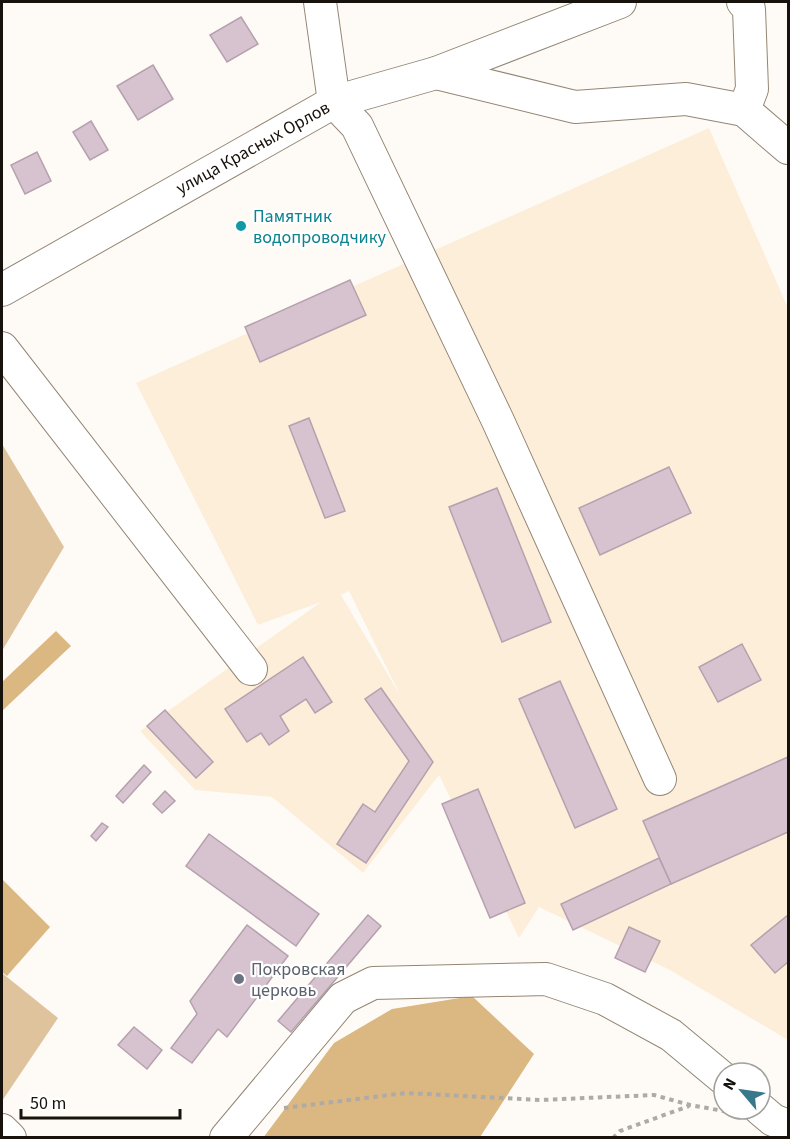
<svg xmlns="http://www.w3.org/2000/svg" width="790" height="1139" viewBox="0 0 790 1139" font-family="'Source Sans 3',sans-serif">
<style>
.built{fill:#fdeed9;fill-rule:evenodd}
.green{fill:#dfc39c}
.forest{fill:#dbb782}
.building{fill:#d7c2d0;stroke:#b5a1ae;stroke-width:1.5}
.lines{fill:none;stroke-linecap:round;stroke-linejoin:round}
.minor-casing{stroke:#938674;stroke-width:34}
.path{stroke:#aeaaa5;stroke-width:4;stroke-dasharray:4.5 4.5;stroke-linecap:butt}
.minor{stroke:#fff;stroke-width:32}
.culture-dot{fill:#0f9aa8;stroke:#fff;stroke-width:2}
.worship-dot{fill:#6b7280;stroke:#fff;stroke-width:2}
.labels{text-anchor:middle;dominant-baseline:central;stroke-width:4.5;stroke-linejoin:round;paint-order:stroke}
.street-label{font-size:18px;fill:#17120b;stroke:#fff}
.culture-label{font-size:18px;fill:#0d838f;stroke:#fff;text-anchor:start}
.worship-label{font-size:18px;fill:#5b616d;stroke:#fff;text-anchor:start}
</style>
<rect width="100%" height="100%" fill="#fefbf7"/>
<path class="built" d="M709,128L788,308V1040L668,969L539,907L519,938L439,775L363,873L272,797L195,790L140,731L321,602L258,625L136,383ZM349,591L400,695L341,595Z"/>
<g class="green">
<polygon points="2,444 64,547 2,651"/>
<polygon points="2,973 58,1018 2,1101"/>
</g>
<g class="forest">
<polygon points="56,631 71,646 2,711 2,682"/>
<polygon points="2,879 50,927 7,976 2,972"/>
<polygon points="472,996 534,1054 480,1137 263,1138 334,1043 392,1009"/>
</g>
<g class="building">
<polygon points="241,17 258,44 227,62 210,35"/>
<polygon points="153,65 173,99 138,120 117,86"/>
<polygon points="91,121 108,150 90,160 73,132"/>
<polygon points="37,152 51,181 25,194 11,165"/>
<polygon points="350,280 366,315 260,362 245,327"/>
<polygon points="309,418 345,511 325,518 289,426"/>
<polygon points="669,467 691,513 600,555 579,508"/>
<polygon points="497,488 551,622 502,642 449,507"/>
<polygon points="742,644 761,680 718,702 699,667"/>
<polygon points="303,657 332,702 315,713 306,699 280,716 289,731 269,745 261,733 247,742 225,709"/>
<polygon points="560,681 617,809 575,828 519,699"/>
<polygon points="381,688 433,762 366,863 337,844 363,804 375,812 409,761 365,699"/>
<polygon points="165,710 213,762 196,778 147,726"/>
<polygon points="788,757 788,832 671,884 643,821"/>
<polygon points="144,765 151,772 123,803 116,796"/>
<polygon points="478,789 525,903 490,918 442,804"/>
<polygon points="165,791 175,801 162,813 153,804"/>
<polygon points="102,823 108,827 96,841 91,836"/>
<polygon points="209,834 319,914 296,946 186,866"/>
<polygon points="659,858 671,884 573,930 561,904"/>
<polygon points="368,915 381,926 291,1032 278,1021"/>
<polygon points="788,915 788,962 775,973 751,945"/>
<polygon points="247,925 288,956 227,1037 218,1029 192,1063 171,1048 197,1014 190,1001"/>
<polygon points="629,927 660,941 645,972 615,958"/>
<polygon points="134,1027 162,1050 147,1069 118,1045"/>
</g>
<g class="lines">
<g class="minor-casing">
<g id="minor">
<polyline points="320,2 334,102 357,126 498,421 660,779"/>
<polyline points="743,2 749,9 752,89 744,110"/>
<polyline points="436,73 575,107 686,99 744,110 788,148"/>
<polyline points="2,290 334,102 436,73 620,2"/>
<polyline points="2,348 251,669"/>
<polyline points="760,1109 773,1120 788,1126"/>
<polyline points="2,1130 10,1138"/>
<polyline points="226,1138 343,998 373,983 546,979 605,999 671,1035 724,1079"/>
</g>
</g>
<g class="path">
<polyline points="284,1108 406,1093 540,1100 654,1095 690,1105 735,1113"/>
<polyline points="613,1138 620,1131 689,1106"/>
</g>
<use href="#minor" class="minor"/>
</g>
<circle class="culture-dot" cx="241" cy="226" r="6"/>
<circle class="worship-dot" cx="239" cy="979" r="6"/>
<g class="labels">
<g class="street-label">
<text transform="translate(253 148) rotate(-29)">улица Красных Орлов</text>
</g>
<g class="culture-label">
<text x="253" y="216">Памятник<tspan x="253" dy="21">водопроводчику</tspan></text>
</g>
<g class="worship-label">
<text x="251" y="969">Покровская<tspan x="251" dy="21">церковь</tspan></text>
</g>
</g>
<rect width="790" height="1139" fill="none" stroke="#17120b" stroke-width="6"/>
<g transform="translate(742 1091) rotate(299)"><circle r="28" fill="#ffffff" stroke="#a2a09d" stroke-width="1.5"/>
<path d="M0-4.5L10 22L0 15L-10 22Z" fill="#37788b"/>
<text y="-9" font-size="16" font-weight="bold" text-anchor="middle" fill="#17120b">N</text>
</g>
<path d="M21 1109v9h159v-9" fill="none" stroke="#17120b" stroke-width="3"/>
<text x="30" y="1109" font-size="18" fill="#17120b" stroke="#ffffff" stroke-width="4.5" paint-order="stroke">50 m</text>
</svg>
